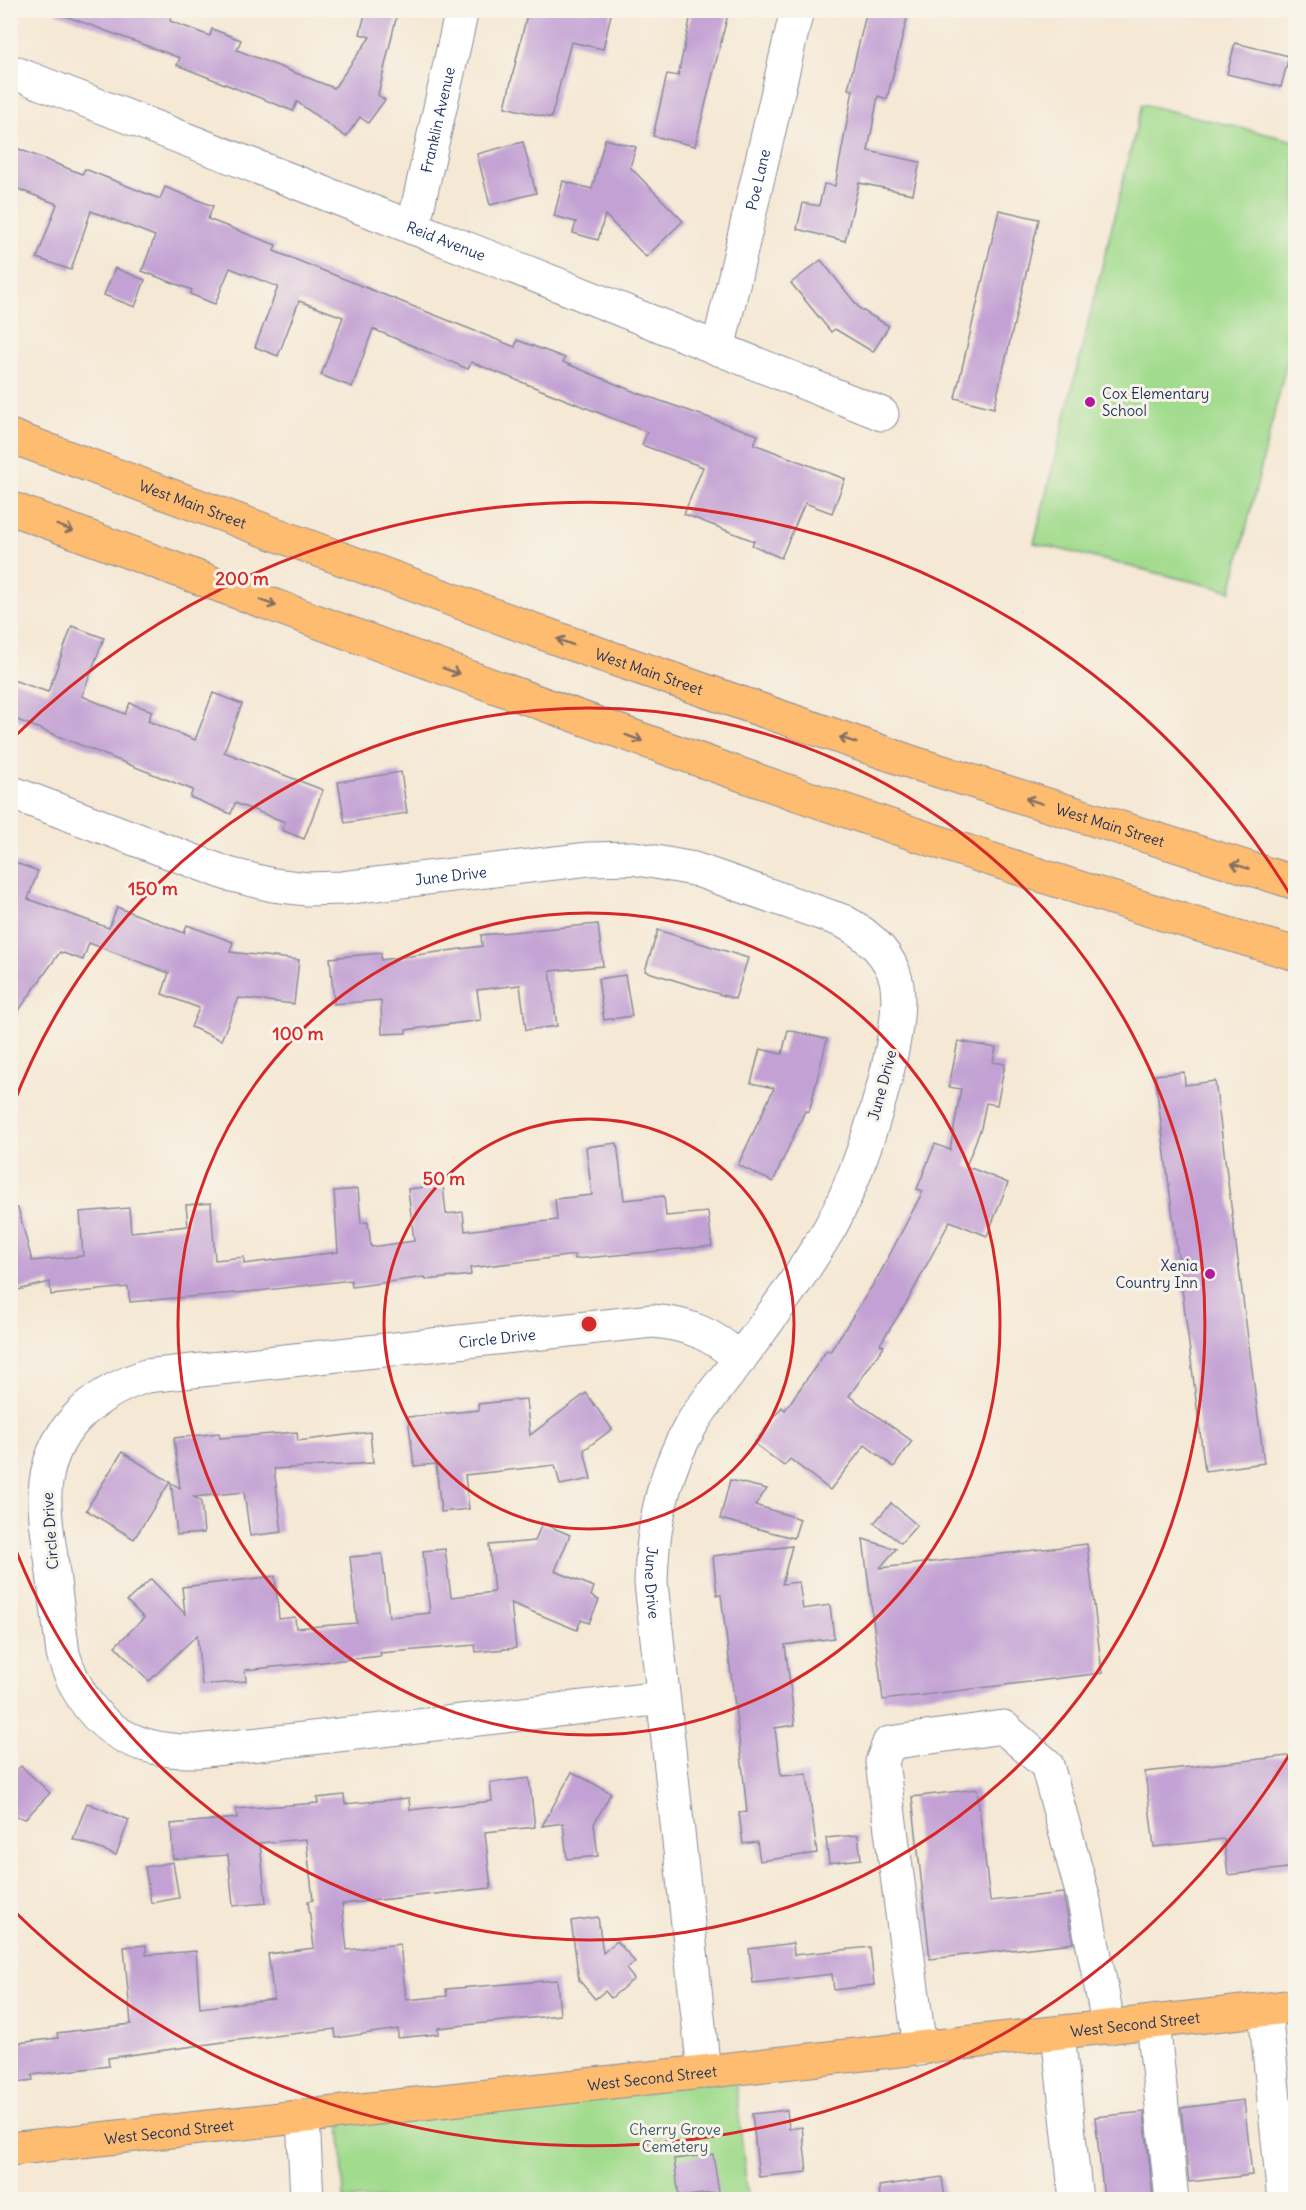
<svg xmlns="http://www.w3.org/2000/svg" width="1306" height="2210" viewBox="0 0 1306 2210" font-family="Delius,sans-serif">
<style>
.green{fill:#a1db8d;stroke:#5e8576;stroke-width:1.5}
.building{fill:#c3a1d4}
.lines{fill:none;stroke-linecap:round;stroke-linejoin:round}
.minor-casing{stroke:#888c99;stroke-width:35}
.major-casing{stroke:#888c99;stroke-width:35}
.minor{stroke:#fff;stroke-width:33}
.major{stroke:#fdbc70;stroke-width:33}
.oneway{stroke:#816e66}
.ring{fill:none;stroke:#d62828;stroke-width:3}
.poi-dot{fill:#b5179e;stroke:#f7f3e8;stroke-width:2}
.labels{text-anchor:middle;dominant-baseline:central;stroke-width:6;stroke-linejoin:round;paint-order:stroke}
.street-label{font-size:15px;fill:#1b2f5e;stroke:#f7f3e8}
.poi-label{font-size:15px;fill:#1b2f5e;stroke:#f7f3e8;text-anchor:start}
.park-label{font-size:15px;fill:#3c5a6a;stroke:#f7f3e8}
.centre{fill:#d62828;stroke:#f7f3e8;stroke-width:3}
.ring-label{font-size:18px;text-anchor:middle;font-weight:bold;fill:#d62828;stroke:#f7f3e8;stroke-width:6;stroke-linejoin:round;paint-order:stroke}
</style>
<rect width="100%" height="100%" fill="#f7f3e8"/>
<filter id="ink" filterUnits="userSpaceOnUse"><feTurbulence type="fractalNoise" baseFrequency=".0167" numOctaves="2"/><feDisplacementMap in="SourceGraphic" scale="12" xChannelSelector="R" yChannelSelector="G"/><feConvolveMatrix kernelMatrix="1 2 1 2 8 2 1 2 1" color-interpolation-filters="sRGB"/></filter>
<filter id="wash" filterUnits="userSpaceOnUse"><feTurbulence type="fractalNoise" baseFrequency=".008" numOctaves="4" result="noise"/><feDisplacementMap in="SourceGraphic" scale="24" xChannelSelector="R" yChannelSelector="G"/><feGaussianBlur stdDeviation="1.35" result="paint"/><feColorMatrix in="noise" values="0 0 0 0 0 0 0 0 0 0 0 0 0 0 0 0 0 1.4 0 .05"/><feComposite in="paint" operator="in"/></filter>
<g filter="url(#wash)">
<rect width="100%" height="100%" fill="#f5e8d4"/>
<g class="green">
<polygon points="1142,104 1295,141 1295,328 1231,591 1034,543"/>
<polygon points="734,2069 748,2199 344,2199 340,2112"/>
</g>
<g id="blocks">
<g class="building">
<polygon points="57,10 157,10 171,16 170,21 210,36 212,29 241,40 237,50 334,88 370,37 360,34 366,10 398,10 378,95 385,100 368,123 360,117 346,137 297,102 293,111 177,65 180,58 57,13"/>
<polygon points="528,10 612,10 603,49 571,42 551,118 505,107"/>
<polygon points="692,10 729,10 695,146 653,136 667,74 678,76"/>
<polygon points="867,10 909,10 887,99 878,96 868,151 920,162 913,194 859,183 845,241 797,229 803,203 819,206 824,184 835,186 853,90 848,89"/>
<polygon points="1235,43 1289,56 1281,87 1227,74"/>
<polygon points="605,139 636,147 630,167 683,221 646,257 605,215 598,240 573,233 576,222 554,216 563,181 592,189"/>
<polygon points="523,142 536,193 490,205 477,154"/>
<polygon points="16,148 82,174 85,169 160,199 165,187 213,206 208,219 276,245 274,251 515,347 517,340 565,358 563,362 635,392 758,435 754,444 845,479 832,513 805,503 781,558 752,545 754,541 684,514 703,467 642,445 647,432 471,362 468,369 373,329 352,387 321,375 343,317 299,301 278,356 255,347 278,287 230,268 215,304 190,294 192,290 142,271 155,236 91,211 71,270 37,258 57,204 10,186 10,163"/>
<polygon points="999,210 1039,219 994,408 955,398"/>
<polygon points="821,260 860,309 889,326 873,352 835,329 831,332 791,283"/>
<polygon points="115,268 145,280 135,307 104,295"/>
<polygon points="72,626 104,638 82,696 125,714 130,703 152,711 148,721 195,740 213,693 242,704 224,752 323,790 304,839 282,830 285,822 235,803 231,814 190,797 193,790 10,717 10,679 48,692"/>
<polygon points="401,772 407,813 345,823 338,782"/>
<polygon points="10,861 38,871 28,899 109,928 117,907 184,933 187,925 233,942 230,952 299,960 294,1004 239,998 221,1040 191,1027 199,1008 162,994 169,973 89,943 83,960 60,952 10,1023"/>
<polygon points="598,924 603,966 550,971 557,1026 526,1030 520,985 477,990 481,1020 406,1030 406,1033 382,1034 381,1000 334,1004 330,958 381,953 381,960 482,946 481,935"/>
<polygon points="658,930 748,958 735,999 645,971"/>
<polygon points="625,975 632,1016 604,1020 598,979"/>
<polygon points="788,1030 827,1039 809,1112 805,1111 773,1182 738,1165 774,1088 751,1083 760,1049 782,1054"/>
<polygon points="958,1041 996,1048 993,1062 1005,1064 997,1105 986,1103 981,1128 966,1166 1008,1183 987,1236 950,1221 907,1302 880,1344 884,1346 849,1396 912,1441 894,1467 865,1445 830,1490 790,1459 784,1466 754,1443 782,1407 785,1410 827,1350 830,1352 879,1275 923,1191 917,1189 935,1144 950,1150 961,1089 949,1087"/>
<polygon points="1184,1072 1185,1085 1215,1081 1264,1463 1205,1471 1155,1075"/>
<polygon points="617,1143 624,1200 664,1196 666,1216 708,1212 712,1246 575,1259 575,1255 470,1268 471,1275 426,1280 425,1277 352,1287 351,1280 258,1291 130,1302 128,1287 51,1295 50,1282 10,1292 10,1209 18,1208 32,1261 83,1256 80,1212 129,1208 131,1232 188,1226 186,1205 211,1203 215,1260 244,1257 244,1264 338,1252 334,1191 358,1189 361,1223 368,1222 371,1247 414,1241 408,1189 443,1185 446,1214 463,1212 465,1231 557,1220 555,1199 592,1195 586,1147"/>
<polygon points="586,1393 612,1429 584,1450 591,1479 560,1485 555,1465 465,1475 469,1509 441,1512 436,1464 414,1466 408,1417 479,1410 478,1404 526,1399 530,1435"/>
<polygon points="297,1432 298,1441 370,1432 373,1463 274,1469 282,1532 250,1536 244,1492 194,1497 201,1501 204,1533 177,1535 171,1483 180,1488 174,1438 219,1433 220,1438"/>
<polygon points="122,1452 170,1482 134,1539 86,1510"/>
<polygon points="730,1480 767,1489 755,1505 800,1519 794,1538 720,1519"/>
<polygon points="891,1503 917,1525 901,1543 874,1523"/>
<polygon points="542,1523 570,1535 555,1571 594,1587 591,1596 599,1600 589,1623 581,1620 577,1630 511,1603 516,1648 476,1652 475,1645 380,1653 381,1656 245,1670 246,1681 202,1685 197,1635 149,1681 115,1646 144,1618 127,1601 151,1579 185,1614 182,1587 275,1576 279,1619 295,1617 296,1628 357,1623 350,1557 382,1554 389,1617 430,1613 423,1551 445,1549 451,1597 494,1592 489,1545 535,1541"/>
<polygon points="863,1539 896,1549 880,1568 1087,1544 1102,1673 883,1700"/>
<polygon points="792,1546 782,1584 799,1582 803,1609 830,1605 834,1638 785,1645 795,1725 775,1728 781,1776 807,1774 817,1853 760,1861 757,1842 743,1844 739,1813 747,1812 741,1754 721,1595 717,1595 713,1556"/>
<polygon points="1296,1755 1296,1867 1228,1875 1224,1839 1154,1847 1145,1772"/>
<polygon points="21,1766 50,1793 25,1819 10,1814 10,1777"/>
<polygon points="572,1772 611,1793 594,1824 598,1856 567,1859 563,1823 542,1826"/>
<polygon points="529,1778 535,1827 485,1832 491,1888 342,1904 347,1950 400,1944 406,2000 447,1996 446,1989 557,1980 560,2015 438,2028 438,2034 398,2038 398,2029 336,2038 335,2029 238,2040 108,2058 109,2066 32,2075 33,2080 10,2083 10,2044 58,2038 57,2033 131,2024 124,1947 146,1945 146,1955 196,1951 200,2008 274,1999 268,1954 314,1948 308,1901 313,1900 306,1839 260,1843 266,1903 233,1906 228,1855 173,1859 171,1824 237,1818 236,1809 318,1803 317,1798 344,1795 345,1804 409,1798 410,1810 492,1801 490,1783"/>
<polygon points="977,1789 990,1901 1063,1893 1073,1943 930,1959 912,1797"/>
<polygon points="87,1803 129,1820 116,1855 73,1839"/>
<polygon points="858,1835 861,1859 829,1863 826,1838"/>
<polygon points="173,1862 179,1898 151,1903 145,1867"/>
<polygon points="598,1917 603,1953 617,1941 635,1962 626,1969 634,1979 611,1998 605,1991 595,1999 579,1980 571,1921"/>
<polygon points="793,1943 794,1955 870,1947 874,1985 834,1990 832,1974 753,1983 749,1949"/>
<polygon points="1244,2100 1252,2175 1189,2182 1181,2108"/>
<polygon points="787,2110 789,2129 802,2127 807,2172 759,2177 752,2114"/>
<polygon points="1144,2112 1153,2199 1104,2199 1095,2117"/>
<polygon points="713,2154 719,2192 679,2197 674,2159"/>
<polygon points="942,2177 945,2199 880,2199 879,2186"/>
</g>
</g>
</g>
<g filter="url(#ink)">
<use href="#blocks" fill-opacity="0" stroke="#888c99" stroke-width="1.5"/>
<g class="lines">
<g class="minor-casing">
<g id="minor">
<path id="s1" d="M10,71L504,263L882,414"/>
<path id="s2" d="M413,228L462,10"/>
<path id="s3" d="M718,349L797,10"/>
<path id="s4" d="M10,792L228,874L273,885L307,889L342,888L589,859L633,858L694,869L843,921C867,934 889,952 896,980C908,1033 857,1183 828,1231C801,1276 770,1319 738,1361C722,1383 703,1404 690,1427C662,1476 652,1528 651,1583L704,2072"/>
<path id="s5" d="M663,1698L197,1751C126,1753 84,1721 63,1654C59,1622 55,1590 51,1557C48,1536 44,1515 45,1493C48,1431 92,1394 146,1376L652,1321C688,1324 713,1334 740,1359"/>
<polyline points="1265,2010 1284,2200"/>
<polyline points="1153,2022 1172,2200"/>
<polyline points="1058,2033 1076,2200"/>
<polyline points="920,2049 882,1762 889,1743 1003,1727 1047,1765 1083,1896 1109,2027"/>
<polyline points="303,2116 307,2200"/>
</g>
</g>
<g class="major-casing">
<g id="major">
<path id="s6" d="M10,436L591,651L917,764L1296,883"/>
<path d="M10,508C436,665 860,827 1296,954"/>
<path id="s7" d="M10,2149L1296,2006"/>
</g>
</g>
<use href="#minor" class="minor"/>
<use href="#major" class="major"/>
</g>
<defs><path id="oneway-shaft" d="M-6 0H5M1.5-3L5.5 0L1.5 3" fill="none" stroke-width="1.6" stroke-linecap="round" stroke-linejoin="round" transform="scale(1.5)"/></defs>
<g class="oneway">
<use href="#oneway-shaft" transform="translate(65 528) rotate(20)"/>
<use href="#oneway-shaft" transform="translate(268 603) rotate(20)"/>
<use href="#oneway-shaft" transform="translate(565 642) rotate(-160)"/>
<use href="#oneway-shaft" transform="translate(451 671) rotate(20)"/>
<use href="#oneway-shaft" transform="translate(634 738) rotate(20)"/>
<use href="#oneway-shaft" transform="translate(848 740) rotate(-161)"/>
<use href="#oneway-shaft" transform="translate(1034 801) rotate(-162)"/>
<use href="#oneway-shaft" transform="translate(1240 866) rotate(-163)"/>
</g>
</g>
<g class="ring">
<circle cx="589" cy="1324" r="205"/>
<circle cx="589" cy="1324" r="411"/>
<path d="M12 1108A616 616 0 1 1 12 1540"/>
<path d="M1294 1747A822 822 0 0 1 13 1910M13 738A822 822 0 0 1 1294 901"/>
</g>
<g class="poi-dot">
<circle cx="1090" cy="402" r="6"/>
<circle cx="1210" cy="1274" r="6"/>
</g>
<g class="labels">
<g class="street-label">
<text stroke="none"><textPath href="#s2" startOffset="111">Franklin Avenue</textPath></text>
<text stroke="none"><textPath href="#s3" startOffset="174">Poe Lane</textPath></text>
<text stroke="none"><textPath href="#s1" startOffset="468">Reid Avenue</textPath></text>
<text stroke="none"><textPath href="#s6" startOffset="195">West Main Street</textPath></text>
<text stroke="none"><textPath href="#s6" startOffset="681">West Main Street</textPath></text>
<text stroke="none"><textPath href="#s6" startOffset="1167">West Main Street</textPath></text>
<text stroke="none"><textPath href="#s4" startOffset="458">June Drive</textPath></text>
<text transform="translate(882 1085) rotate(-75)">June Drive</text>
<text stroke="none"><textPath href="#s5" startOffset="1330">Circle Drive</textPath></text>
<text transform="translate(50 1531) rotate(-94)">Circle Drive</text>
<text stroke="none"><textPath href="#s4" startOffset="1608">June Drive</textPath></text>
<text stroke="none"><textPath href="#s7" startOffset="1132">West Second Street</textPath></text>
<text stroke="none"><textPath href="#s7" startOffset="646">West Second Street</textPath></text>
<text stroke="none"><textPath href="#s7" startOffset="160">West Second Street</textPath></text>
</g>
<g class="poi-label">
<text x="1102" y="393">Cox Elementary<tspan x="1102" dy="17">School</tspan></text>
<text x="1198" y="1265" text-anchor="end">Xenia<tspan x="1198" dy="17">Country Inn</tspan></text>
</g>
<g class="park-label">
<text x="675" y="2129">Cherry Grove<tspan x="675" dy="17">Cemetery</tspan></text>
</g>
</g>
<circle cx="589" cy="1324" r="9" class="centre"/>
<g class="ring-label">
<text x="242" y="585">200 m</text>
<text x="153" y="895">150 m</text>
<text x="298" y="1040">100 m</text>
<text x="444" y="1185">50 m</text>
</g>
<rect width="1306" height="2210" fill="none" stroke="#f7f3e8" stroke-width="36"/>
</svg>
